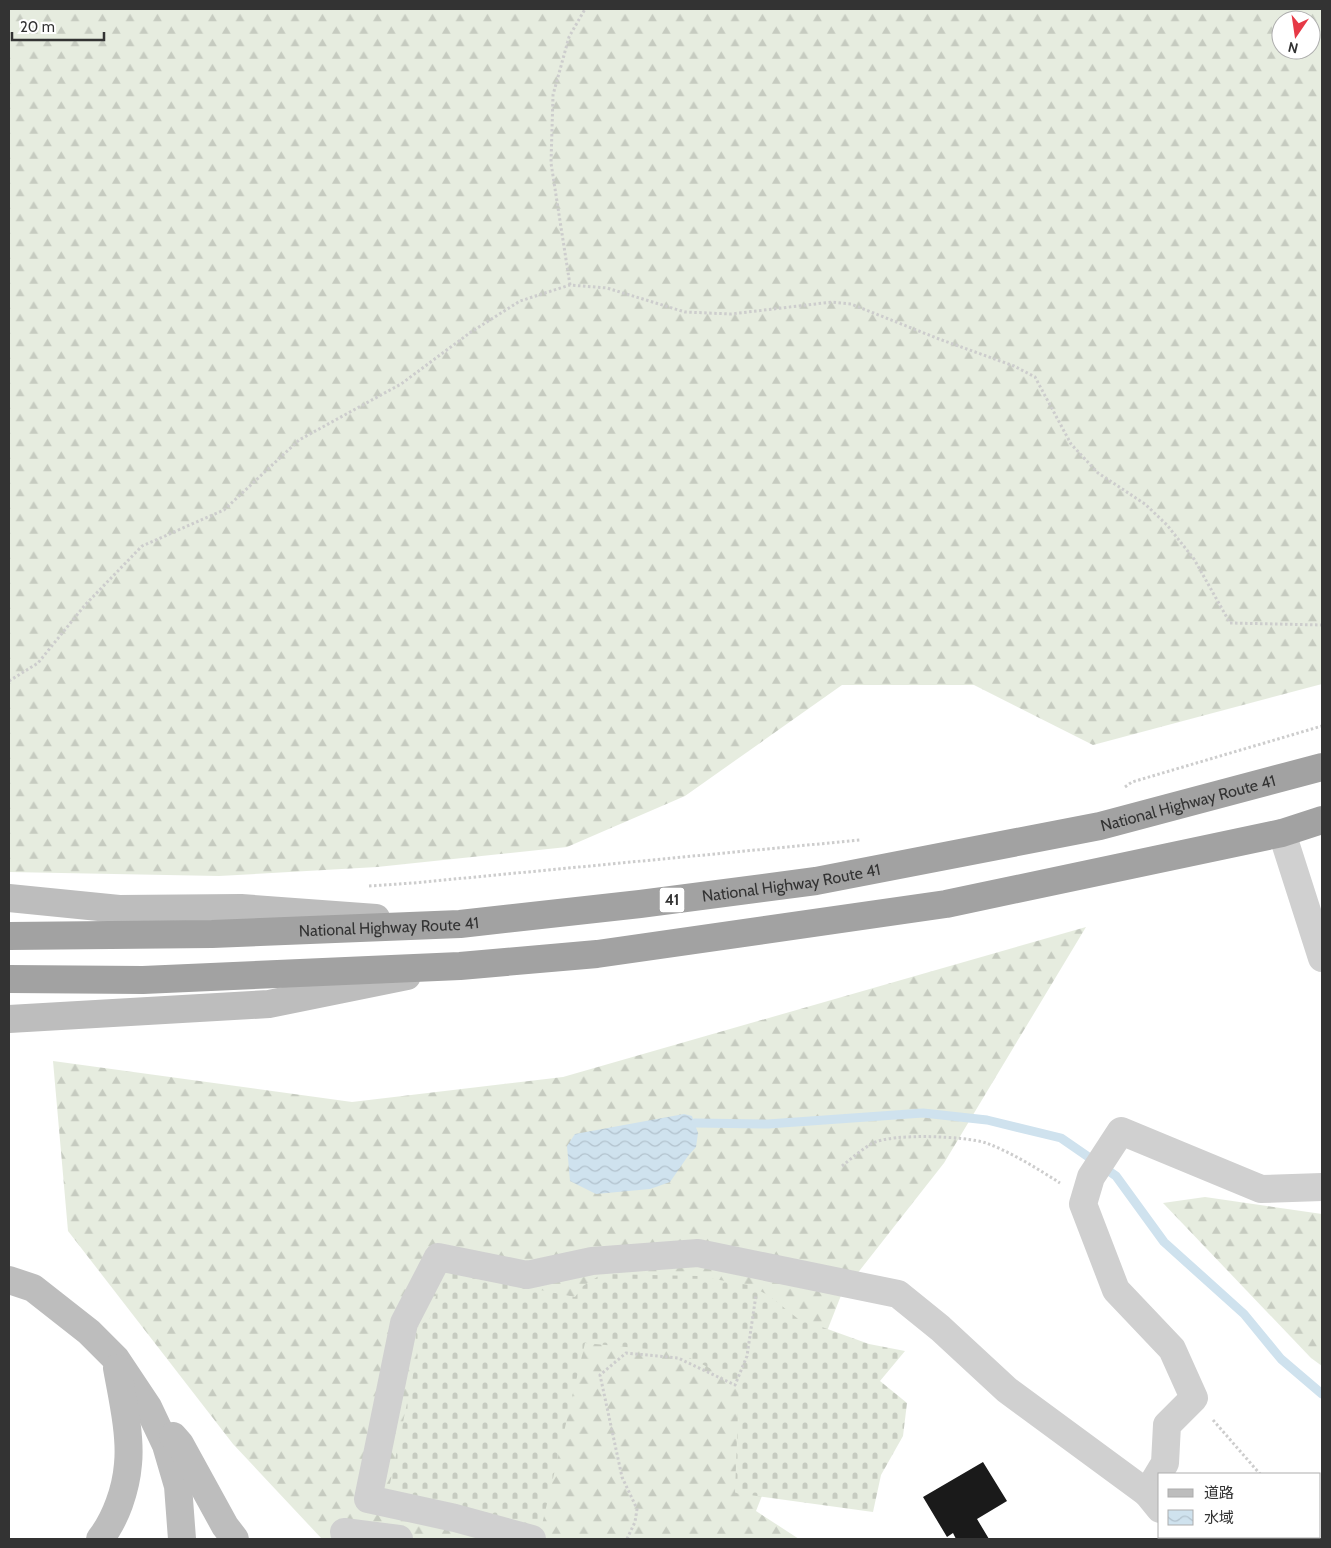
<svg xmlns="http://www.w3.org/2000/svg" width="1331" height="1548" viewBox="0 0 1331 1548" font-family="Cabin,'Noto Sans JP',sans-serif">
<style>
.forest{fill:url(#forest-firs);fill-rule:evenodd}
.cemetery{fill:url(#cemetery-stones)}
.water{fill:url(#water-waves)}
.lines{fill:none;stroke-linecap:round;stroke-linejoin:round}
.stream{stroke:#cfe2ee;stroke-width:9}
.building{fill:#1a1a1a}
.path{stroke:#cdcdcd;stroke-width:3;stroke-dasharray:2.5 2.5;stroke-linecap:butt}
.minor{stroke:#d0d0d0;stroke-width:28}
.secondary{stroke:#bdbdbd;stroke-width:28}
.trunk{stroke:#a2a2a2;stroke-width:28}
.labels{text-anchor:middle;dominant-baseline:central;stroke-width:5;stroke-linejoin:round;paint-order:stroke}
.shield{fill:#fff;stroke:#707070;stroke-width:1}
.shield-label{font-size:15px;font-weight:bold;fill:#333}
.street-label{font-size:16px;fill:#333;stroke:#fff}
</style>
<defs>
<pattern id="forest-firs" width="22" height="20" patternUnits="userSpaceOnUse" patternTransform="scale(1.25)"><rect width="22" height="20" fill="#e6ecdf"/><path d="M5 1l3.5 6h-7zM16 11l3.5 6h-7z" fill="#c6cbc0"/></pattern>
<pattern id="cemetery-stones" width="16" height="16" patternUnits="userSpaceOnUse" patternTransform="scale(1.25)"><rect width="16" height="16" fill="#e6ecdf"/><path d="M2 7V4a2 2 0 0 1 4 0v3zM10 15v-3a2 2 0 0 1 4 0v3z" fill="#c6cbc0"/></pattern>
<pattern id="water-waves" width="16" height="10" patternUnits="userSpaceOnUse" patternTransform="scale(1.25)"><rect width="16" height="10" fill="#cfe2ee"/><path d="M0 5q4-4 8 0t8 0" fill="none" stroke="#b2c2cd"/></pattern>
</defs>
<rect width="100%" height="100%" fill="#fff"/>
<g class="forest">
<path d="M9,9H1322V684L1093,745L974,685H842L685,796L567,847L377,867L219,876L9,872ZM1281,20H1311V50H1281Z"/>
<polygon points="1086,927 944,1163 842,1293 756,1511 799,1539 322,1539 233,1444 68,1231 53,1061 352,1102 563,1077"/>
<polygon points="1205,1197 1322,1214 1322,1366 1311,1358 1163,1203"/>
</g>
<polygon class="cemetery" points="450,1272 575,1297 583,1286 602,1274 697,1276 748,1285 768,1295 797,1318 869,1344 905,1351 880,1381 907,1403 903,1436 881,1475 873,1512 735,1493 739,1383 678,1352 585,1343 541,1529 388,1493 417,1356 415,1329 430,1318 441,1278"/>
<polygon class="water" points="684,1114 692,1116 698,1133 696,1147 688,1156 670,1182 650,1189 596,1194 570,1181 567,1146 575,1134"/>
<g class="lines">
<polyline class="stream" points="695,1123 768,1124 923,1113 987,1120 1061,1138 1116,1176 1164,1242 1244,1314 1281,1359 1322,1394"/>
</g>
<polygon class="building" points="983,1462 1007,1501 977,1519 989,1539 956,1539 953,1533 947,1537 923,1497"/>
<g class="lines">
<g class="path">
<polyline points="570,285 551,163 553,95 569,37 585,9"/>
<polyline points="9,681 38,663 85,605 142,546 224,510 299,440 401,384 471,332 520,301 570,285 607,288 685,312 731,314 832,302 851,304 939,339 1014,366 1035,377 1071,444 1098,473 1145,504 1167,525 1194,559 1230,623 1322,625"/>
<polyline points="1125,787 1132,782 1322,726"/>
<polyline points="369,886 413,883 860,840"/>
<path d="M842,1166C852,1158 862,1149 873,1143C893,1133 965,1136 986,1143C1011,1152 1038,1169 1060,1183"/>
<polyline points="1213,1420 1260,1474"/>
<polyline points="1315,1537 1318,1539"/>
<polyline points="627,1539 635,1522 637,1509 622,1477 600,1375 626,1353 678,1358 735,1385 747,1356 756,1295"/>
</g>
<g class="minor">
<polyline points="1282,833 1322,958"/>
<polyline points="1147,1493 1165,1463 1167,1425 1194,1398 1172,1349 1116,1290 1083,1204 1091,1177 1121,1131 1261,1189 1322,1187"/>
<polyline points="344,1532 399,1539"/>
<polyline points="1183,1537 1185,1539"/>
<polyline points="532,1539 455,1518 368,1499 404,1323 438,1257 527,1275 592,1261 698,1253 898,1294 940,1328 1007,1390 1147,1493 1160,1509"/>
</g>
<g class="secondary">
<polyline points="9,898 119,909 241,908 376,918"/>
<polyline points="9,1019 269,1004 407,976"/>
<polyline points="9,1280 33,1288 89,1332 116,1359 148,1407 166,1445 178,1486 182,1539"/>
<polyline points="173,1436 180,1444 225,1526 235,1539"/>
<path d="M100,1539C116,1519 126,1489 128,1464C131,1435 122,1396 117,1368"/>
</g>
<g class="trunk">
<path id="s1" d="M9,936L212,934L460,924L640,904L816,881L1100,826L1322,767"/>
<polyline points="9,979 143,980 460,966 597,954 946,904 1282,833 1322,820"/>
</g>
</g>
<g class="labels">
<rect class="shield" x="659.5" y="887.5" width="25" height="25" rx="4"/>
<g class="shield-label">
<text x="672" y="900">41</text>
</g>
<g class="street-label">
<text stroke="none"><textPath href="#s1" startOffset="1190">National Highway Route 41</textPath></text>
<text stroke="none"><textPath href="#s1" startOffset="785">National Highway Route 41</textPath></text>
<text stroke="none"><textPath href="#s1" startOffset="380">National Highway Route 41</textPath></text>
</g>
</g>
<rect width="1331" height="1548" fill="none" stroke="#333333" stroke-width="20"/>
<rect x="1158" y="1473" width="162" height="65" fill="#ffffff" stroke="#adadad"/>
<rect x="1168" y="1489" width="25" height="8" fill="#bdbdbd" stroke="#adadad"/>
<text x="1204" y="1498" font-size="15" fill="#333333">道路</text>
<rect x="1168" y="1510" width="25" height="15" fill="url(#water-waves)" stroke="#adadad"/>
<text x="1204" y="1523" font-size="15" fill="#333333">水域</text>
<g transform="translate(1296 35) rotate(193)"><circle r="24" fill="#ffffff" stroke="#adadad"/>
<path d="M0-4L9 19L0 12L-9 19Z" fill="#e63946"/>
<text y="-8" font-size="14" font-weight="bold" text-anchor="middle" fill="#333333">N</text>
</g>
<path d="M12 32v8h92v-8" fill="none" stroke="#333333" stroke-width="2.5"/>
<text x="20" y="32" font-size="15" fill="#333333" stroke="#ffffff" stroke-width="4" paint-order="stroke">20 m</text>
</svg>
